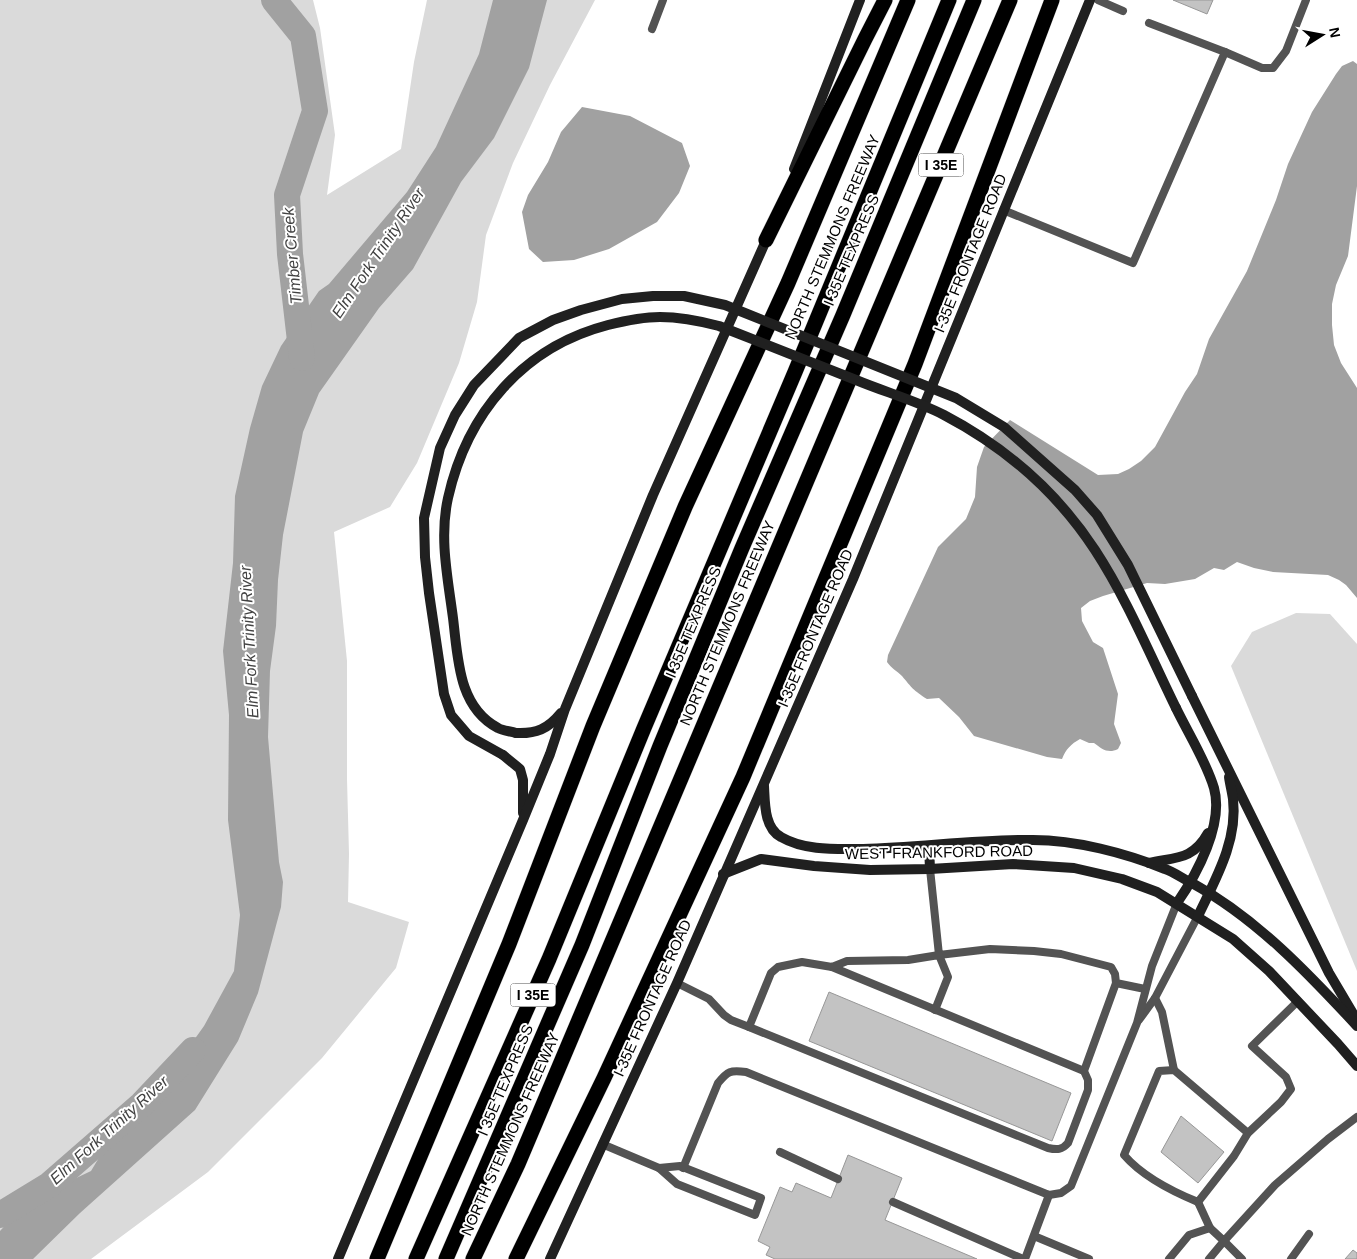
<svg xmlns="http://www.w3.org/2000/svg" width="1357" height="1259" viewBox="0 0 1357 1259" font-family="Arial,sans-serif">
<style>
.green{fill:#dadada}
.water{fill:#a1a1a1}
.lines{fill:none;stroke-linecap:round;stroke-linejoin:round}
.river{stroke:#a1a1a1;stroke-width:26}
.building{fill:#c3c3c3;stroke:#979797}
.motorway-casing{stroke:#dbdbdb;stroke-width:16}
.service{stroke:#535353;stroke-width:8}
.secondary{stroke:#202020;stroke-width:10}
.motorway{stroke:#000;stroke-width:15}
.secondary-bridge{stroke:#202020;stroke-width:10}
.labels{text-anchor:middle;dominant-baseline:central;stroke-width:4;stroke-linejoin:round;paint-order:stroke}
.shield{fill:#fff;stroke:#4c4c4c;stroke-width:1}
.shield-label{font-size:14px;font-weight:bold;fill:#000}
.street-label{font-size:15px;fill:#000;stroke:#fff}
.water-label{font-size:16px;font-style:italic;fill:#424242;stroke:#fff}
</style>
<rect width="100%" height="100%" fill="#fff"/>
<g class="green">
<polygon points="0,0 313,0 320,28 335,135 327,195 401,149 414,62 427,0 595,0 550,85 513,163 486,235 477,302 459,363 417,463 390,507 334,532 347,661 347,779 349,854 348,902 409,922 396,968 322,1058 208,1172 91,1259 0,1259"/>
<polygon points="1296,613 1330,614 1357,644 1357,971 1231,666 1252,632"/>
</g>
<g class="water">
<polygon points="493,0 547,0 529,68 494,138 461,182 413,269 379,308 319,393 303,432 283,535 278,580 276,626 270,671 268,737 279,862 283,882 281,907 258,993 238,1041 195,1110 80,1213 33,1259 0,1259 0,1231 13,1217 29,1194 52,1184 72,1180 91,1171 103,1151 118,1133 133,1120 164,1082 204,1026 234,971 240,915 228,820 229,715 223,651 233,563 235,496 250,428 262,386 281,346 319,291 329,284 407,192 436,147 479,54"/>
<path d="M1353,61L1357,64V186L1348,256L1336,285L1332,304V325L1334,345L1341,363L1357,388V598L1346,585L1339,580L1328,575L1273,572L1254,568L1237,562L1224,570L1214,568L1195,579L1165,584L1147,583L1103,596L1090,601L1081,608L1082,621L1093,642L1103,648L1118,694L1114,724L1121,743L1118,749C1108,754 1102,749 1094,743H1089L1080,739C1071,744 1066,749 1062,759L1047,757L974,736L959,717L939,698L927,699C913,690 912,688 902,676C897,671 891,668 887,662L888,655L938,547L966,519L975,497L977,467L984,447L1010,420L1098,475L1118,474L1129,469L1141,461L1155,447L1185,392L1197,374L1209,339L1247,271L1276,200L1288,164L1312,112L1336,74L1342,66Z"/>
<polygon points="582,107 630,116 682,143 690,166 679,193 657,222 609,249 574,260 543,262 529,249 522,212 528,195 548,162 561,132"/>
</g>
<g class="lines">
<g class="river">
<polyline points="274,0 303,36 315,111 287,195 290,254 302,358"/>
<polyline points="0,1215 49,1185 142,1104 193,1050"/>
</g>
</g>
<g class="building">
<polygon points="1173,0 1213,0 1207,14"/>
<polygon points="829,992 1071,1093 1052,1141 809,1041"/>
<polygon points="1181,1116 1224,1152 1198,1183 1161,1152"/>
<polygon points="848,1155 902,1178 885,1220 977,1259 775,1259 766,1255 770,1247 758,1241 780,1187 792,1192 796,1183 831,1198"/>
<polygon points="1353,1250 1357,1253 1357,1259 1345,1259"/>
</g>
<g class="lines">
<g class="motorway-casing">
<g id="motorway">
<polyline points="766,240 865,39 885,0"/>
<polyline points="377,1259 509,944 593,726 685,507 788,283 908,0"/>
<polyline points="416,1259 549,959 644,728 795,372 949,0"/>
<polyline points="446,1259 582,945 660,746 742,548 843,315 974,0"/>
<polyline points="473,1259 518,1164 1010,0"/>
<polyline points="516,1259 604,1078 743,777 915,364 1052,0"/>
</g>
</g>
<g class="service">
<polyline points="1098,0 1123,11"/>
<polyline points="652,29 663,0"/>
<polyline points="1225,52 1262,68 1273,68 1286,51 1306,0"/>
<polyline points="1003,210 1133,263 1225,52 1149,23"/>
<polyline points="930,869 939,955 990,949 1034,951 1061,954 1111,967 1115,974 1116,983 1145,989"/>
<polyline points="832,967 1084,1071"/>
<polyline points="677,983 709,999 724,1015 731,1020 749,1027 771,973 778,967 802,962 832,967 847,961 908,960 939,955 948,977 935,1010"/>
<polyline points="1155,998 1162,1012 1174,1070"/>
<polyline points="1139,1020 1155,998 1198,916"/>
<path d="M749,1027L1048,1148C1057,1150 1062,1150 1068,1143L1088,1090V1080L1084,1071L1116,983"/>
<path d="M1248,1133L1234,1156L1198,1202C1171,1191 1143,1177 1124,1155L1159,1071L1174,1070L1248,1133L1281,1102L1291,1089L1286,1077L1252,1046L1298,1001"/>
<polyline points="602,1144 659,1168"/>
<polyline points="780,1152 838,1179"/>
<polygon points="680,1166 761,1198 755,1215 677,1184 659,1168"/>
<path d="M683,1168L718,1083C728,1071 730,1070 746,1072L1049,1195L1061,1193L1071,1186L1137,1023L1152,966L1177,903"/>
<polyline points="893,1202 1023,1259"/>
<polyline points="1198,1202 1210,1228"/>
<polyline points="1034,1236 1089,1259"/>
<polyline points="1025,1259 1049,1195"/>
<polyline points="1169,1259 1189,1235 1210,1228 1224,1241 1275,1185 1328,1139 1357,1117"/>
<polyline points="1209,1259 1224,1241 1242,1259"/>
<polyline points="1291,1259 1309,1234"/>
</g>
<g class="secondary">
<polyline points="794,169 860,0"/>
<polyline points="1192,696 1329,973 1355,1017"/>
<path d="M1176,708C1188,733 1206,761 1214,788C1224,824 1197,874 1177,903"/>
<path d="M516,733C536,734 548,729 561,713"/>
<polyline points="503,755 520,769 523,780 523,813"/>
<path d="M764,786C765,803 764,828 781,837C805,851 836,849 863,849C919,848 976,839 1033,840C1076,840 1125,853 1165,869C1174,872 1183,879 1192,883C1256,918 1308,973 1357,1026"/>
<polyline points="929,846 930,869"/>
<path d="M1149,863C1176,857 1193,860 1208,833"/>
<polyline points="723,874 761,859 814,866 870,870 930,869 1013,864 1074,868 1122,879 1157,892 1233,939 1269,971 1338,1044 1357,1066"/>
<path d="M1198,916C1215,880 1238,841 1233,799C1232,792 1230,784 1229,777"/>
<polyline points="338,1259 523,820 550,754 565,709 653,495 768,236"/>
<polyline points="550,1259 677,983 853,579 1090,0"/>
</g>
<use href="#motorway" class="motorway"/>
<g class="secondary-bridge">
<path d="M516,733C510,731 503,731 498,728C458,707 458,658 453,618C448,579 439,538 448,498C467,413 523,347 608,325C624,321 643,317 660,317C680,317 700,321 719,326C765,344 811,362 856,380C885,392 917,401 944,415C1005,447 1057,492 1095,550C1127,599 1150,655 1176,708"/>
<polyline points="503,755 469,736 451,715 444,694 429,593 425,557 424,518 440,448 455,415 474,385 519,338 553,320 581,310 622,299 653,296 684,296 725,305 956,398 1004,427 1075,490 1097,515 1128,565 1192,696"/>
</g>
</g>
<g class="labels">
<g class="shield">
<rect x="918.5" y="153.5" width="45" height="23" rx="4"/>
<rect x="510.5" y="983.5" width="45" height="23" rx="4"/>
</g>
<g class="shield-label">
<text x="941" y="165">I 35E</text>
<text x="533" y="995">I 35E</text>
</g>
<g class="street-label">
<text transform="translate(832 237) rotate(-67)">NORTH STEMMONS FREEWAY</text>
<text transform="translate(851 250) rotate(-67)">I 35E TEXPRESS</text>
<text transform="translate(970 253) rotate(-68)">I-35E FRONTAGE ROAD</text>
<text transform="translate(693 622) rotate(-67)">I 35E TEXPRESS</text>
<text transform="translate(727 623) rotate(-67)">NORTH STEMMONS FREEWAY</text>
<text transform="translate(815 628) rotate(-67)">I-35E FRONTAGE ROAD</text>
<text transform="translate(939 852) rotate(-1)">WEST FRANKFORD ROAD</text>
<text transform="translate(652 998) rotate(-66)">I-35E FRONTAGE ROAD</text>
<text transform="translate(505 1080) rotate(-67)">I 35E TEXPRESS</text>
<text transform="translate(510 1134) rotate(-66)">NORTH STEMMONS FREEWAY</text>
</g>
<g class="water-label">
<text transform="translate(378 253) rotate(-56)">Elm Fork Trinity River</text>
<text transform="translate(292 256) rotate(-95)">Timber Creek</text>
<text transform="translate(249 642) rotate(-93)">Elm Fork Trinity River</text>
<text transform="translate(109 1130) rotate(-42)">Elm Fork Trinity River</text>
</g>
</g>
<g transform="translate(1322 35) rotate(79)" stroke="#ffffff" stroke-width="4" paint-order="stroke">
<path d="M0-4L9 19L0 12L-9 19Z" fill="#000000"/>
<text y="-8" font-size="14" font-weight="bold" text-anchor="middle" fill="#000000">N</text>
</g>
</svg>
